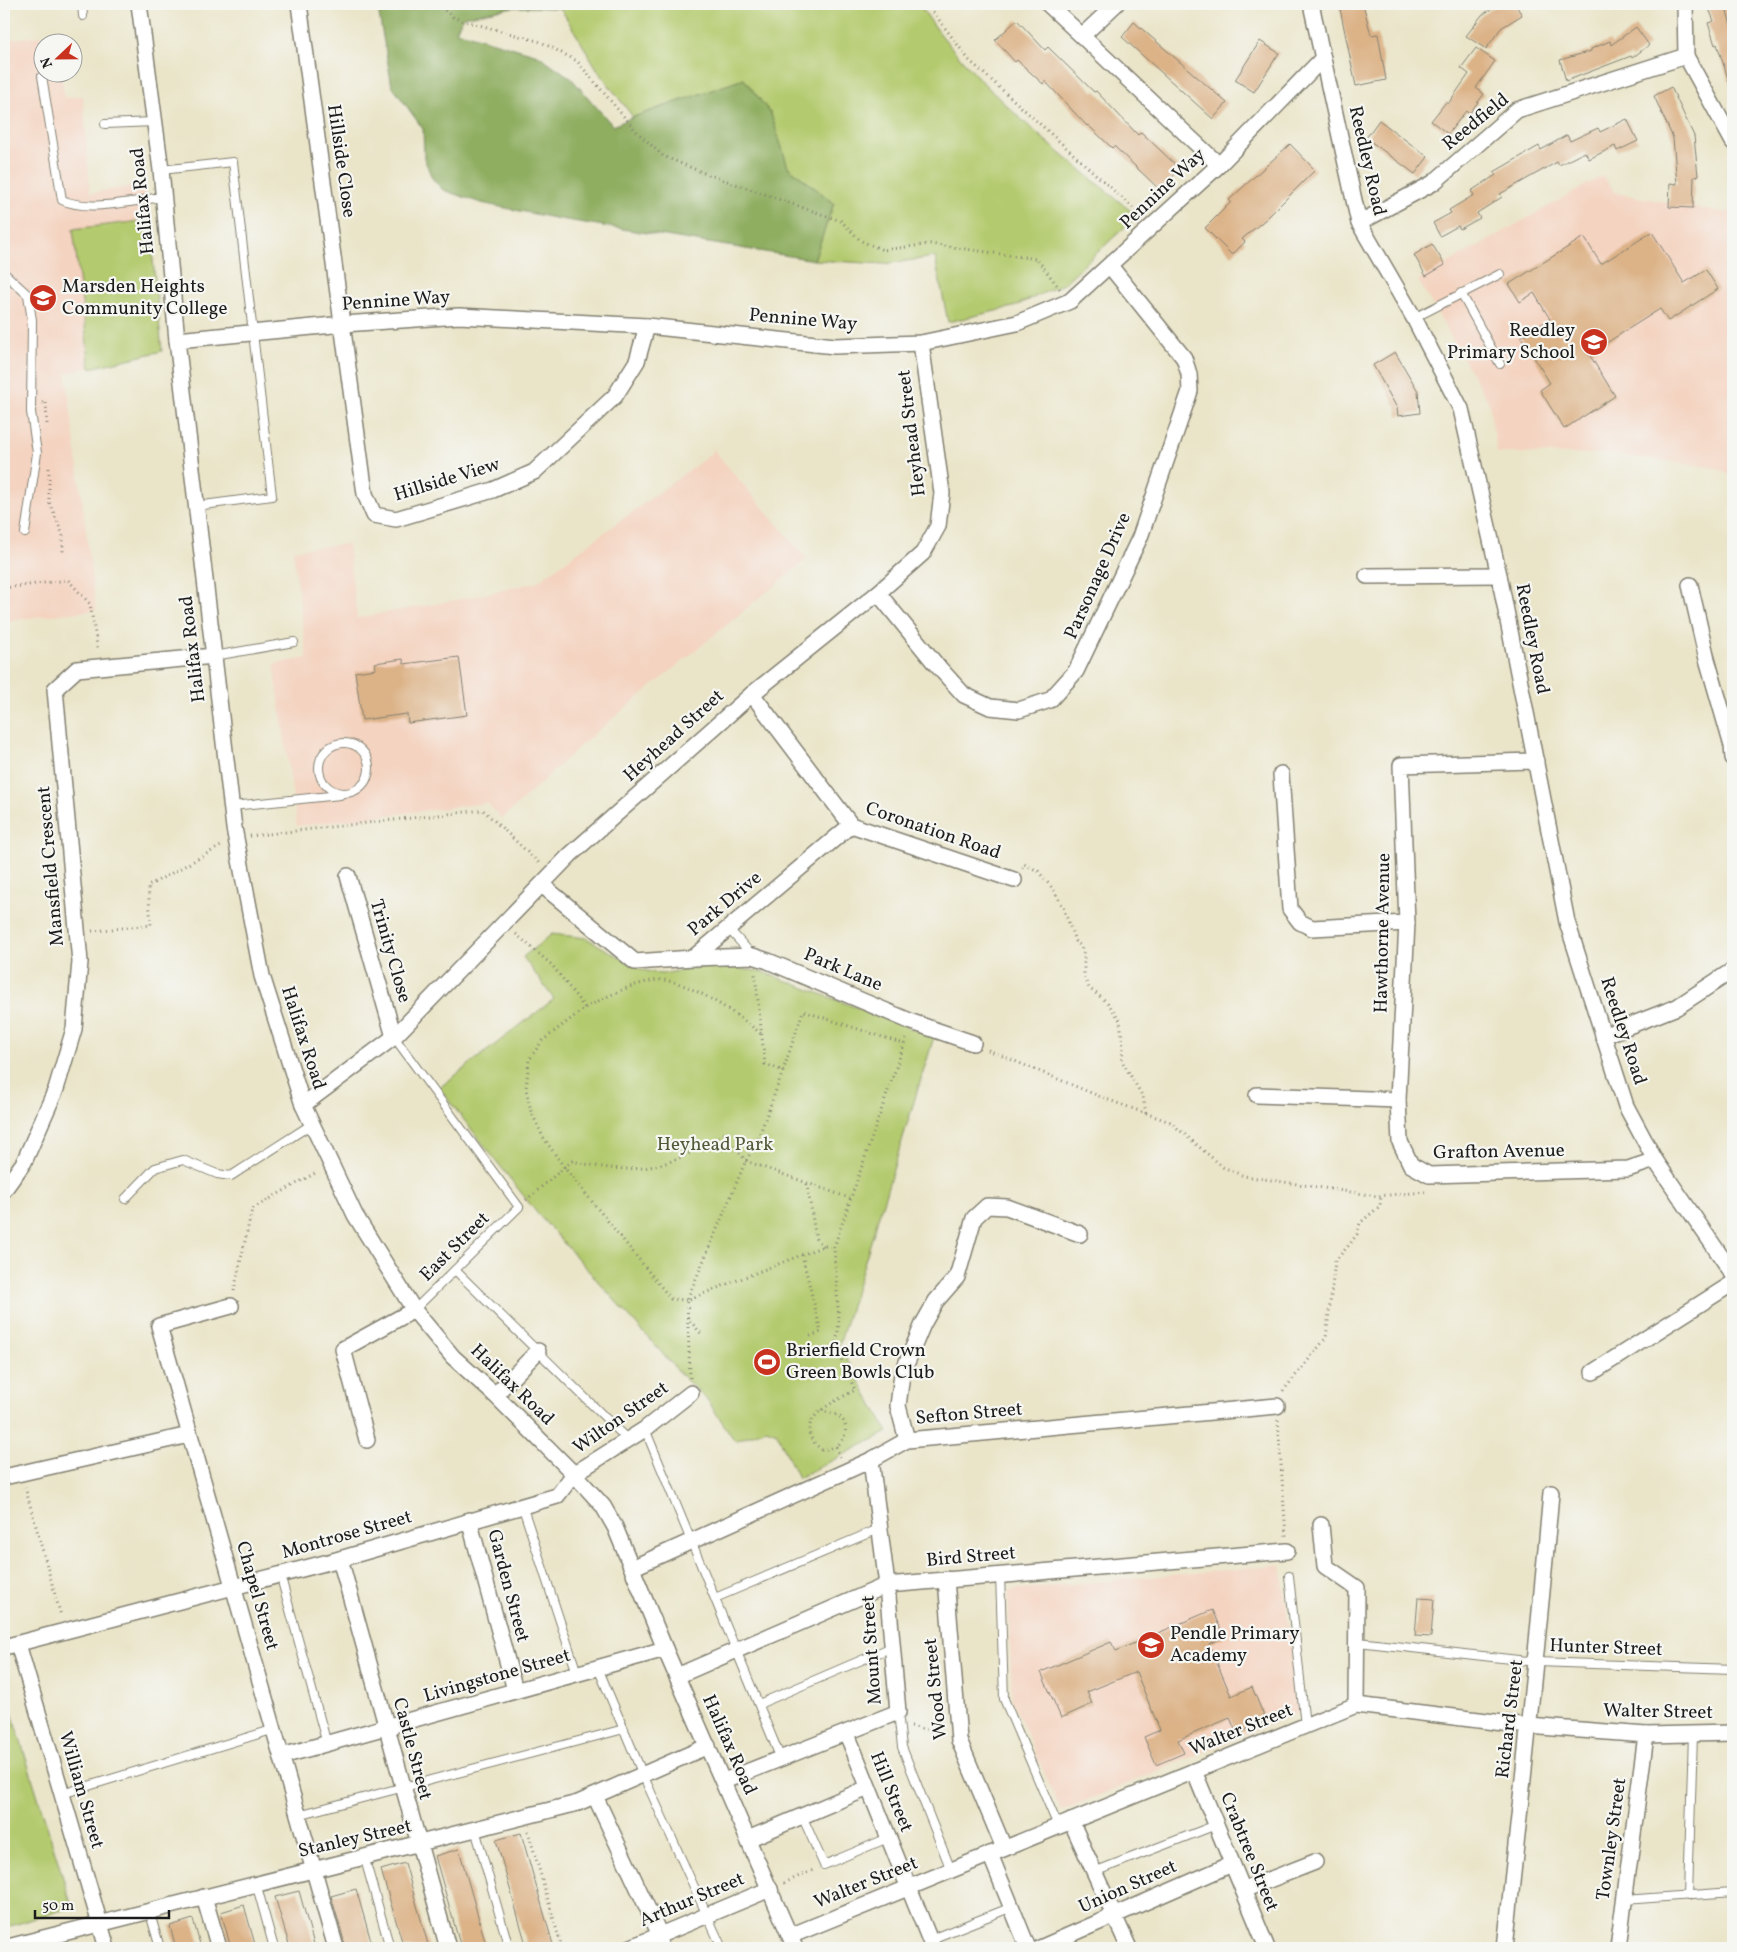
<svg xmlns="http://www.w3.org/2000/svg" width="1737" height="1952" viewBox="0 0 1737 1952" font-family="Vollkorn,serif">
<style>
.built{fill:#f4d3c0}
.green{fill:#b4ca6e;stroke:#687345}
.forest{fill:#8fae61;stroke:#56653e}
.building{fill:#dcb287}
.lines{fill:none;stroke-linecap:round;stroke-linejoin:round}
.lane-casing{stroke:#838072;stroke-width:10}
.street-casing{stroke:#838072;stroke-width:18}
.path{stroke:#838072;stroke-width:3;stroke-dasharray:1 4;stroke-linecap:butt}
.lane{stroke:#fff;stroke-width:8}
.street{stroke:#fff;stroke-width:15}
.labels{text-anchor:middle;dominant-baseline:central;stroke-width:4.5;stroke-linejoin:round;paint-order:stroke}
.street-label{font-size:19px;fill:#1c1c1c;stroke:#f6f6f2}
.poi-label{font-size:19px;fill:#1c1c1c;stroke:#f6f6f2;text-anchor:start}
.park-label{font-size:19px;fill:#515939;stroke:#f6f6f2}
</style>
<rect width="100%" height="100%" fill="#f6f6f2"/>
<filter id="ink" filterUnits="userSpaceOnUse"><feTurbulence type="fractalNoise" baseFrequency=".02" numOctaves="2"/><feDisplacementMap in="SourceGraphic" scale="10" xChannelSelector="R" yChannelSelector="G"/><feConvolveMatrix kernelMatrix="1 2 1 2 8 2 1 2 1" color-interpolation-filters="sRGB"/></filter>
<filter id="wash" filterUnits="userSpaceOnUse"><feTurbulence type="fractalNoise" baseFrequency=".0096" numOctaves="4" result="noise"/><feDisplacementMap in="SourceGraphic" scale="20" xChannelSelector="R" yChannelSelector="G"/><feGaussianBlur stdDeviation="1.12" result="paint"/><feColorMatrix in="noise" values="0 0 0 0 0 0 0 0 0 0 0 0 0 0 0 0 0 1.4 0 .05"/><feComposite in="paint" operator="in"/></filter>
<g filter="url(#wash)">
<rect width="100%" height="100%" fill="#eae5c9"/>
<g class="built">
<polygon points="56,34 57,42 42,42 42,72 61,73 64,98 83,96 90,193 144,185 149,220 73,229 90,368 66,373 96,610 4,621 4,40"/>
<polygon points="1602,176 1616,193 1726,213 1733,209 1733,477 1716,468 1645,458 1599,454 1497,453 1489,403 1418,280"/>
<polygon points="712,448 807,559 583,743 502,819 487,803 297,826 274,664 307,658 293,550 348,544 357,618 468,598 537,582 711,454"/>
<polygon points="1281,1565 1300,1712 1061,1811 1012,1700 1008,1590"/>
</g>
<g class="green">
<path d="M558,4H919C975,89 1059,152 1137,216L1063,284L1013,307L948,322L935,257L884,264L814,260L834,203L788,167L771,114L744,79L633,117L599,72Z"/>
<polygon points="149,220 162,351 90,368 73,229"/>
<polygon points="552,934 586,938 642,970 661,974 701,967 734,968 763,972 934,1037 839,1345 888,1432 798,1478 777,1433 766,1429 735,1441 706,1398 686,1380 537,1213 439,1088 554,999 523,957"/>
<polygon points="4,1687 72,1907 4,1928"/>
</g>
<polygon class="forest" points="377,4 558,4 560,8 513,7 463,17 456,31 538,55 571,78 613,126 633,117 744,79 771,114 788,167 834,203 814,260 554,218 481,203 443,190 432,178 424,158 423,129 392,86"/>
<g id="blocks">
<g class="building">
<polygon points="1339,4 1363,4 1371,35 1378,34 1386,80 1356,86"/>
<polygon points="1499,4 1515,4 1522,15 1501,28 1486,49 1466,36 1482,15"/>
<polygon points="1707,4 1725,4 1733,32 1733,84 1730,85 1717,44 1715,45 1708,23 1714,21"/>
<polygon points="1017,20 1045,50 1048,47 1094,92 1096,91 1138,135 1141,132 1180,169 1160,190 1114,146 1112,148 1088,125 1087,126 1045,81 1043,84 1017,60 1015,62 995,40"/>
<polygon points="1134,22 1227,103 1213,119 1122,37"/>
<polygon points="1636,27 1649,45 1632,58 1631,56 1566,81 1560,60 1591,51 1591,49 1610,41 1611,45"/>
<polygon points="1260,41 1279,53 1254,92 1235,80"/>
<polygon points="1476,48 1495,61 1476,88 1484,94 1469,114 1466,111 1448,134 1431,121 1446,102 1448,104 1469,74 1461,68"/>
<polygon points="1671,87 1694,136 1698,176 1694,177 1693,208 1669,207 1670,183 1677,184 1673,138 1654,96"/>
<polygon points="1627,119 1638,141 1617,151 1615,146 1589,159 1585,152 1559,165 1557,162 1500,194 1502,197 1477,213 1480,218 1460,229 1458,226 1440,236 1433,223 1451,213 1449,210 1474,195 1471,191 1496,175 1494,172 1539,146 1541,150 1567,135 1570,141 1598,128 1600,132"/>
<polygon points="1379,120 1428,157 1415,174 1366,138"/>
<polygon points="1290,144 1315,170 1267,218 1242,239 1245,242 1232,255 1205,228 1231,202 1229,200"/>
<polygon points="1652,232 1684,283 1706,270 1718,289 1668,321 1660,309 1589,354 1615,396 1564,429 1540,390 1550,383 1521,337 1550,319 1534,293 1520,302 1509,284 1584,237 1601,264"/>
<polygon points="1432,244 1445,265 1426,276 1414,255"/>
<polygon points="1395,352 1418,391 1420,413 1398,416 1397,408 1373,365"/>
<polygon points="459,657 467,715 408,723 407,714 362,720 355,672 376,669 375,663 403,659 404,664"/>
<polygon points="1418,1598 1434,1599 1431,1637 1415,1636"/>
<polygon points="1212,1610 1224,1637 1209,1644 1231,1696 1252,1687 1266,1721 1237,1734 1230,1718 1178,1740 1184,1753 1156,1765 1144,1737 1160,1730 1136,1672 1087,1692 1092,1704 1061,1718 1041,1672 1111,1642 1116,1651"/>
<polygon points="521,1833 554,1948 527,1948 496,1840"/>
<polygon points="459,1849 487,1948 461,1948 435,1856"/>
<polygon points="405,1863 429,1948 404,1948 381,1870"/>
<polygon points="356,1889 373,1948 346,1948 339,1923 331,1896"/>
<polygon points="299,1891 315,1948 290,1948 275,1897"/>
<polygon points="244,1905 256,1948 231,1948 221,1912"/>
<polygon points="193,1919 201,1948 176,1948 170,1926"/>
</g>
</g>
</g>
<g filter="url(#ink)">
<use href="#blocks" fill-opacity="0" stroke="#838072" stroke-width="1"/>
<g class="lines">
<g class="lane-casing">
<g id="lane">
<polyline points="82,4 83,16"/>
<path d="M42,76L62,200C88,212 133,201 162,197"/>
<polyline points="105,124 154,122"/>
<polyline points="161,170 233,162 272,496 196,506"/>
<polyline points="4,273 28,295 32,320 31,412 37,453 25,533"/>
<polyline points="1461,293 1500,364"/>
<polyline points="1414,318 1500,274"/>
<polyline points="214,656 294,642"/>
<circle cx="344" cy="768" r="25"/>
<polyline points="232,806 340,795"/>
<polyline points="728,928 753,956"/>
<polyline points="394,1037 519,1207 414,1310"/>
<polyline points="125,1199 155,1168 183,1160 217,1174 231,1176 312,1124"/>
<polyline points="455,1270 628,1440"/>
<polyline points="645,1429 781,1759"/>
<polyline points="522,1505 577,1673"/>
<polyline points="280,1574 327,1744"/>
<polyline points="1000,1574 1004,1699 1058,1826"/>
<polyline points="1289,1576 1305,1726"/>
<polyline points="715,1598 881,1528"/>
<polyline points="1358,1642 1537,1662 1733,1669"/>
<polyline points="598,1668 643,1775 722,1948"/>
<polyline points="759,1704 892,1647"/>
<polyline points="898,1712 902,1747 951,1870"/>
<polyline points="62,1794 275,1729"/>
<polyline points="298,1815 624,1729"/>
<polyline points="802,1816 824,1865 888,1838"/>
<polyline points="475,1829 509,1948"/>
<polyline points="364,1856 390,1948"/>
<polyline points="1094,1872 1216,1825"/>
<polyline points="256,1883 274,1948"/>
<polyline points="1688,1896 1693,1734"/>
<polyline points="1624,1900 1733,1892"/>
<polyline points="149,1910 160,1948"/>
<polyline points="660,1935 665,1948"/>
<polyline points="931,1943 939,1936 1012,1907"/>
</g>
</g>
<g class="street-casing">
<g id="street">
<polyline points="139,4 161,170 177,340 234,828 262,976 303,1105 355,1215 414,1310 453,1357 495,1395 574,1474 603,1506 615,1527 665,1649 795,1948"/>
<polyline points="299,4 365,494 374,515 396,519 493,490 534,472 615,396 637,361 647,326"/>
<polyline points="1048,4 1219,165"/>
<polyline points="1311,4 1359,223 1414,318 1461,409 1499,575 1567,922 1626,1106 1655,1160 1733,1274"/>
<polyline points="1685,4 1686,56 1733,142"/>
<polyline points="1083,35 1116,4"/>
<polyline points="1359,223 1433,183 1517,110 1686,56"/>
<polyline points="177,340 344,324 459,316 647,326 835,346 921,343 1017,323 1070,301 1219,165 1323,58"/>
<polyline points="1367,576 1499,575"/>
<polyline points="1690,585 1707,659 1732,746 1733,758"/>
<polyline points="878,593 934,662 964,695 990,707 1019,710 1050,700 1076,671 1140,537 1190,391 1189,374 1184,358 1110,266"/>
<polyline points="752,694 851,825 1014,880"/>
<polyline points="1536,761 1401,765 1407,923 1398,1100 1400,1142 1411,1165 1429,1175 1628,1169 1655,1160"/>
<polyline points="1281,774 1290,909 1300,922 1312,928 1407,923"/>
<polyline points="348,876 394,1037"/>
<polyline points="542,885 635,962 693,958 851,825"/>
<polyline points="693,958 753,956 768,961 912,1022 973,1043"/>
<polyline points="1603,1036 1677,1007 1733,970"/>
<polyline points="1257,1095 1398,1100"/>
<polyline points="303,1105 394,1037 570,855 752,694 878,593 923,553 938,526 942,493 921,343"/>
<polyline points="4,1190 24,1162 56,1089 74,1029 80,962 55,689 77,669 214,656"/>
<polyline points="231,1306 159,1326 336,1948"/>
<polyline points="1593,1372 1733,1283"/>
<polyline points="495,1395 538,1351"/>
<polyline points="367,1440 343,1349 414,1310"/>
<polyline points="907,1440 898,1406 902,1374 923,1324 936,1301 957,1277 974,1218 987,1206 1007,1207 1080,1234"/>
<polyline points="4,1477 189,1435"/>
<polyline points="469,1520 515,1690"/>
<polyline points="1321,1525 1325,1566 1357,1588 1356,1705"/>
<polyline points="340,1559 448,1948"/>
<polyline points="632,1568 871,1460 907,1440 1277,1406"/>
<polyline points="946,1579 959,1740 1004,1848"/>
<polyline points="18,1644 107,1948"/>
<polyline points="4,1647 340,1559 557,1496 574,1474 645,1429 691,1393"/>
<polyline points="677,1676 887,1585 1287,1551"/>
<polyline points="847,1734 933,1948"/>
<polyline points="282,1756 665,1649"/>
<polyline points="1194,1771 1267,1948"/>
<polyline points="724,1781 898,1712 887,1585 871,1460"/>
<polyline points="595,1796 660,1935"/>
<polyline points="1071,1821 1129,1948"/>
<polyline points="748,1839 868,1788"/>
<polyline points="990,1854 1028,1948"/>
<polyline points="1243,1890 1315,1862"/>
<polyline points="204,1897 219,1948"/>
<polyline points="790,1936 1356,1705 1528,1726 1646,1735 1733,1733"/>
<polyline points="4,1948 578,1803 708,1746"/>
<polyline points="629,1948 770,1889"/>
<polyline points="1040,1948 1232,1864"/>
<path d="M1505,1948C1521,1797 1538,1645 1551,1493"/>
<polyline points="1618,1948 1646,1735"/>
</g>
</g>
<g class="path">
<polyline points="437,4 454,18 541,42 577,61 636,131 663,156 704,173 841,221 861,241 883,250 930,244 1037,259 1060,289"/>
<polyline points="927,4 969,60 1142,216"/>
<polyline points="42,403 46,402 47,424"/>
<polyline points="49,468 49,502 63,535 63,552"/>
<polyline points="4,588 68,580 90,604 98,651"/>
<polyline points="250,836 483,810 540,864"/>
<polyline points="1022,868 1024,864 1038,871 1053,889 1063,907 1075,941 1081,946 1084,955 1084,977 1089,988 1107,1002 1120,1020 1123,1047 1122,1061 1143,1097 1146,1114"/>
<polyline points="92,931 151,925 148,886 221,846"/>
<polyline points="516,934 552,965 585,1008 542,1041 529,1060 526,1089 531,1111 543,1137 564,1167 671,1299 687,1300 824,1246 834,1247"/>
<path d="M585,1008C608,996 634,982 660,980C686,979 742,1017 761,1034"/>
<polyline points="988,1050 1106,1099 1170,1122 1223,1167 1244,1176 1377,1196 1425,1192"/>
<polyline points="783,1071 803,1011 904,1044"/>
<polyline points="807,1184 816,1239 824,1246"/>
<path d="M526,1200L572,1161C638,1177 667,1169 724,1134L746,1161L852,1199"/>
<polyline points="802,1255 821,1332 808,1337"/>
<polyline points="234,1291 252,1209 317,1172"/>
<polyline points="687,1317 703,1336"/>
<polyline points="690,1378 687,1300 744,1165 759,1136 783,1071 765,1064 755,974"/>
<polyline points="1283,1391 1326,1338 1335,1261 1350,1244 1357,1234 1360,1223 1380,1206 1381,1195"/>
<path d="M821,1410C825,1412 832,1413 837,1415C851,1424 846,1439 836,1447"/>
<polyline points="1278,1420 1286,1536"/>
<path d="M840,1457L836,1447L822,1450C787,1422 832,1403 855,1390L836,1347L839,1322L834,1247L907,1036"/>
<polyline points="25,1487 61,1616"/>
<polyline points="911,1726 944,1735"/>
<polyline points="528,1831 562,1948"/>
<polyline points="784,1883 813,1870"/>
</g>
<use href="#lane" class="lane"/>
<use href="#street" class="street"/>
</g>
</g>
<defs>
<g id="school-disc" transform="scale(1.4375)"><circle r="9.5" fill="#c8321e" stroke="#f6f6f2"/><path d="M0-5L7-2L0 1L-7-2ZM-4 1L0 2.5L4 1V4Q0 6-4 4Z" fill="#fff"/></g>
<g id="stadium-disc" transform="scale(1.4375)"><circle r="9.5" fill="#c8321e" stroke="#f6f6f2"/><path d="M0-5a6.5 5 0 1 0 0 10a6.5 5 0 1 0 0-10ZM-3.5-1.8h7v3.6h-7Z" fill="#fff"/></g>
</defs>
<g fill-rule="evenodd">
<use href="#school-disc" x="43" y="298"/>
<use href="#school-disc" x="1594" y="342"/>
<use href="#stadium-disc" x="767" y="1362"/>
<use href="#school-disc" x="1151" y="1645"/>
</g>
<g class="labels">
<g class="street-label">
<text transform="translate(1476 122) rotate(-39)">Reedfield</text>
<text transform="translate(341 161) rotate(82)">Hillside Close</text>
<text transform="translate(1367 161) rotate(77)">Reedley Road</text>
<text transform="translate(1163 189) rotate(-43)">Pennine Way</text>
<text transform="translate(143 201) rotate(-96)">Halifax Road</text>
<text transform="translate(396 301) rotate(-4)">Pennine Way</text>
<text transform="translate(803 320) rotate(5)">Pennine Way</text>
<text transform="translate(912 433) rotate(-97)">Heyhead Street</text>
<text transform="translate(447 480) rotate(-17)">Hillside View</text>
<text transform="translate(1098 576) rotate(-66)">Parsonage Drive</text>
<text transform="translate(1532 639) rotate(79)">Reedley Road</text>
<text transform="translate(193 649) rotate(-97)">Halifax Road</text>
<text transform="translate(674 736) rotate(-42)">Heyhead Street</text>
<text transform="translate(933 831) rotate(19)">Coronation Road</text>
<text transform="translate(51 866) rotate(-95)">Mansfield Crescent</text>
<text transform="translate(725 904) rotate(-40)">Park Drive</text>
<text transform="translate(1383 933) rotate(-89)">Hawthorne Avenue</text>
<text transform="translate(390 951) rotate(74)">Trinity Close</text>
<text transform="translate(843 970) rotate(23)">Park Lane</text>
<text transform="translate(1623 1031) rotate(72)">Reedley Road</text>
<text transform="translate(303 1038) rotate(72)">Halifax Road</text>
<text transform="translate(1499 1152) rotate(-1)">Grafton Avenue</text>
<text transform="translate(455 1247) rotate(-45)">East Street</text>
<text transform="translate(512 1385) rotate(44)">Halifax Road</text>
<text transform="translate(969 1414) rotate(-5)">Sefton Street</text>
<text transform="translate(621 1418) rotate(-35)">Wilton Street</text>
<text transform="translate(347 1535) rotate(-16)">Montrose Street</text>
<text transform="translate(971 1557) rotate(-5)">Bird Street</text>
<text transform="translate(508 1586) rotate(75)">Garden Street</text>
<text transform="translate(257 1596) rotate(74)">Chapel Street</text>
<text transform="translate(1606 1648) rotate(2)">Hunter Street</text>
<text transform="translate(872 1650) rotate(-94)">Mount Street</text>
<text transform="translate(497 1676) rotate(-16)">Livingstone Street</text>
<text transform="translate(936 1689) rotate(-96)">Wood Street</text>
<text transform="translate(1658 1712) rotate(1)">Walter Street</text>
<text transform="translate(1510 1719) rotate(-83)">Richard Street</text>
<text transform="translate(1241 1730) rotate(-22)">Walter Street</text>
<text transform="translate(729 1745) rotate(66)">Halifax Road</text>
<text transform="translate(412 1749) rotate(75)">Castle Street</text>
<text transform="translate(81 1790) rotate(74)">William Street</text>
<text transform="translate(891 1792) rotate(68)">Hill Street</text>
<text transform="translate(355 1839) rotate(-13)">Stanley Street</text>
<text transform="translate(1612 1839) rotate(-82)">Townley Street</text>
<text transform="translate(1249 1852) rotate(68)">Crabtree Street</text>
<text transform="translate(866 1883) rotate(-22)">Walter Street</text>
<text transform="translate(1128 1887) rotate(-24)">Union Street</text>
<text transform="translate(692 1900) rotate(-23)">Arthur Street</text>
</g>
<g class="poi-label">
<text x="62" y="287">Marsden Heights<tspan x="62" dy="22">Community College</tspan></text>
<text x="1575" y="331" text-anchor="end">Reedley<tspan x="1575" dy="22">Primary School</tspan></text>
<text x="786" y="1351">Brierfield Crown<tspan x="786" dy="22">Green Bowls Club</tspan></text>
<text x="1170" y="1634">Pendle Primary<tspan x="1170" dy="22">Academy</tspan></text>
</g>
<g class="park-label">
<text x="715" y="1145">Heyhead Park</text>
</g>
</g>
<rect width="1737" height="1952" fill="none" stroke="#f6f6f2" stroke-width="20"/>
<g transform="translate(58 58) rotate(248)"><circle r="24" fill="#f6f6f2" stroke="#9f9f9c"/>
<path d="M0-4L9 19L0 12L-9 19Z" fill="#c8321e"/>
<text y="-8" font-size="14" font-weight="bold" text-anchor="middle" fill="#1c1c1c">N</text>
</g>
<path d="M35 1910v8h134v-8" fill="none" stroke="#1c1c1c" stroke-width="2.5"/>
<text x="42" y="1910" font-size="15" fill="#1c1c1c" stroke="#f6f6f2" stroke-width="4" paint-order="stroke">50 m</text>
</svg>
